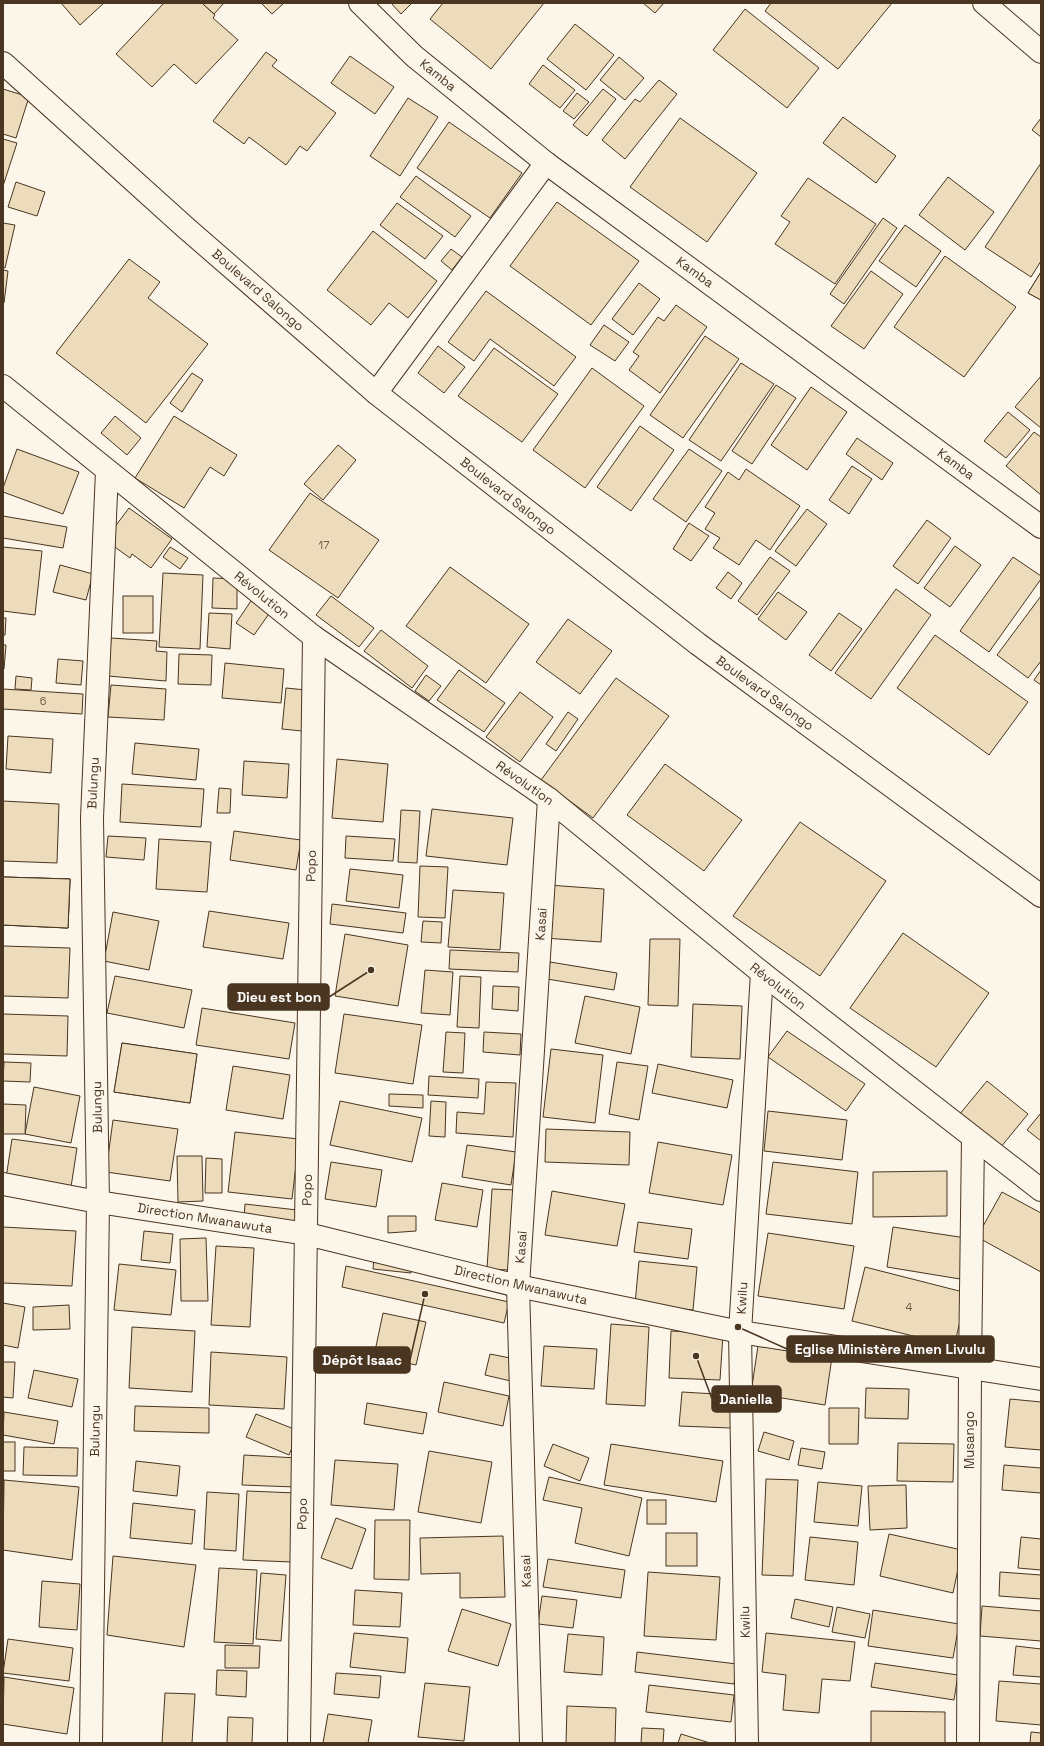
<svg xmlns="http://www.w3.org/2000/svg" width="1044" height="1746" viewBox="0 0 1044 1746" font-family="'Space Grotesk',sans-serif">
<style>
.building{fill:#ecdcbc;stroke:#4a3520}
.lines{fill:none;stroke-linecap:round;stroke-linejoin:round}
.street-casing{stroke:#4a3520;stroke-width:24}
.street{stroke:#fbf6e9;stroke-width:22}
.labels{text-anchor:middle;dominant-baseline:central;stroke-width:3;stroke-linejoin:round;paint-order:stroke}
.number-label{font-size:11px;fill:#725f47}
.street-label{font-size:13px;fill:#4a3520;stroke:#fbf6e9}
.leader{fill:none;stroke:#4a3520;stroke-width:1.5}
.callout-dot{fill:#4a3520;stroke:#fbf6e9;stroke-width:1.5}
.callout{fill:#4a3520;stroke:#4a3520;stroke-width:1.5}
.callout-label{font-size:14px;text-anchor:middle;font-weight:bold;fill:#fff}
</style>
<rect width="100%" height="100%" fill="#fbf6e9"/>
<g class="building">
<polygon points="61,3 104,3 80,25"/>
<polygon points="164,3 202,3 215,15 213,18 238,40 196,84 174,64 152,87 116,54"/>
<polygon points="202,3 224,3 214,14"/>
<polygon points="261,3 284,3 272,14"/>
<polygon points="391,3 412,3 401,14"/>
<polygon points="443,3 544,3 491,69 430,19"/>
<polygon points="643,3 664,3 655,13"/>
<polygon points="771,3 892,3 838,69 765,11"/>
<polygon points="745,9 819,68 787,108 713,50"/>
<polygon points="575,24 614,55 586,90 547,59"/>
<polygon points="266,52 277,60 272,66 336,113 307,151 300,146 286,165 249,137 244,144 213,121"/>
<polygon points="350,56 394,87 375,114 331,83"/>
<polygon points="619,57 644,78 625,100 600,80"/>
<polygon points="543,65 575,90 560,108 529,84"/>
<polygon points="659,80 677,94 625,159 602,140 635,99 640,102"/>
<polygon points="3,89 29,97 16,138 3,134"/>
<polygon points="603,89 616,99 587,136 573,125"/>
<polygon points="577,93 589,102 574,119 563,111"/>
<polygon points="408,98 438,117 400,176 370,156"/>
<polygon points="843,117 896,156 876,183 823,143"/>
<polygon points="680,118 757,173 707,242 630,187"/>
<polygon points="1041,118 1041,137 1032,130"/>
<polygon points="449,122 522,173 490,218 417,168"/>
<polygon points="3,139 17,143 3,186"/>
<polygon points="1041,163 1041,261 1031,277 985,247"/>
<polygon points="416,176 471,216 455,237 400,197"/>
<polygon points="948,177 994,212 965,250 919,215"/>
<polygon points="808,178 876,224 835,284 775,244 790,222 781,216"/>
<polygon points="16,182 45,192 37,216 8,207"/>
<polygon points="557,202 639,261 591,325 510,266"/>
<polygon points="397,203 443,236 425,259 380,225"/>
<polygon points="883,218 897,228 844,304 830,294"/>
<polygon points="3,223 15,225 5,268 3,267"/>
<polygon points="905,225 941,251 916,287 879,261"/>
<polygon points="373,231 437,281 408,318 389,303 371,325 327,290"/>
<polygon points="451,249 462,257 452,270 441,261"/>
<polygon points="945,256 1016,307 964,377 894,327"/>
<polygon points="129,259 160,282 148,298 208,344 146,423 56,353"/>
<polygon points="3,270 8,271 4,303 3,303"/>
<polygon points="871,271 903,294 864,349 831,326"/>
<polygon points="1041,272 1041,300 1028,293"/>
<polygon points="1041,272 1041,300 1028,293"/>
<polygon points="639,283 660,299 633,335 612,319"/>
<polygon points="486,291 576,357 554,386 490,339 474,361 448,342"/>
<polygon points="676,305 707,327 660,393 629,370 639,356 633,352 658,317 664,321"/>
<polygon points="604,325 629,342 615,361 590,345"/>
<polygon points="705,336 739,359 683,438 650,415"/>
<polygon points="438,346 465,367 444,393 418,373"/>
<polygon points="494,348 558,394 522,442 458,396"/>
<polygon points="741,363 774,384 721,461 689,440"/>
<polygon points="592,368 644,406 585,488 533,450"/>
<polygon points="192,373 203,380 182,412 170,403"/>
<polygon points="1041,376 1041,428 1015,407"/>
<polygon points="776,385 796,398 752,464 732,451"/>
<polygon points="811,387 847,412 807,470 771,445"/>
<polygon points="1008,412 1030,430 1006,458 984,441"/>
<polygon points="115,416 141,438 127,455 101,433"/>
<polygon points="174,416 237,455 224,476 210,467 184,508 135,478"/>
<polygon points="640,426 674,450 631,511 597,487"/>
<polygon points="1034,432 1041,437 1041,495 1006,466"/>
<polygon points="857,438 893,463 882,480 846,454"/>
<polygon points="338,445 356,460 323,500 304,484"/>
<polygon points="17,449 79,472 63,514 3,492 3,488"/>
<polygon points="689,449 722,471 686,522 653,499"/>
<polygon points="852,466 872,479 849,514 829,500"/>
<polygon points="746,469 800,506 770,550 756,540 739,565 713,548 720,538 705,529 715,513 705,507 728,472 739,480"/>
<polygon points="310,493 379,540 338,598 269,550"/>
<polygon points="129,508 172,539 151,568 132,554 130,558 105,540"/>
<polygon points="807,509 827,524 796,566 775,551"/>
<polygon points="3,516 67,527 63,548 3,538"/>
<polygon points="927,520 951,538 918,584 893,566"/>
<polygon points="689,523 709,536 691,561 673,549"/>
<polygon points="955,546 981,565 950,607 924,588"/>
<polygon points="3,547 42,551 35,615 3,611"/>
<polygon points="170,547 188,558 180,569 163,557"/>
<polygon points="770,557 790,571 757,615 738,601"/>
<polygon points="1013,557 1041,576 1041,579 989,652 960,631"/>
<polygon points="60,565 93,574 86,600 53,592"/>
<polygon points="450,567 529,624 486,683 406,626"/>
<polygon points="728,572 742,583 731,599 716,588"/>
<polygon points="163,573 203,575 200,649 159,647"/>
<polygon points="213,578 237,579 237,609 212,608"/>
<polygon points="896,589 931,615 871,699 835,673"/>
<polygon points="778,592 807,612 786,640 758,619"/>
<rect x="123" y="596" width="30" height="37"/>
<polygon points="331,596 374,628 359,647 316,615"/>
<polygon points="1041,596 1041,661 1028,678 997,655"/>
<polygon points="253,598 271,611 254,635 236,623"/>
<polygon points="209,613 232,614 230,649 207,647"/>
<polygon points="839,613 862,629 831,671 809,655"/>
<polygon points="3,618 6,618 5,635 3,635"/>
<polygon points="568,619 612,651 580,694 536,662"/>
<polygon points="381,630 428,666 412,688 364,651"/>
<polygon points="935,635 1028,702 989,755 897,688"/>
<polygon points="111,638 157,641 156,651 167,652 166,681 108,676"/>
<polygon points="3,645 6,645 4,669 3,668"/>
<polygon points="179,654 212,655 211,685 178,684"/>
<polygon points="58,659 83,661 81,685 56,683"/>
<polygon points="225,663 284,669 281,703 222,698"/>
<polygon points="459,670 505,703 484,732 437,700"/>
<polygon points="1041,670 1041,685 1034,680"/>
<polygon points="426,675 441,686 429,701 415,691"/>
<polygon points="16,676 32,678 31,690 15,689"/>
<polygon points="616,678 669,716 593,818 541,780"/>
<polygon points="111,685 166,689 164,720 108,717"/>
<polygon points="286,688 306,690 302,731 282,729"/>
<polygon points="3,689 83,694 82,714 3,709"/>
<polygon points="520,692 553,717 520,762 486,737"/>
<polygon points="568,712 578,719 556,751 546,744"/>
<polygon points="8,736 53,739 51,773 6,769"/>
<polygon points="135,743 199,749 196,780 132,774"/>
<polygon points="337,759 388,764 383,822 332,818"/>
<polygon points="244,761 289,764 287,798 242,795"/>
<polygon points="665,764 742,820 704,871 627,815"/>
<polygon points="122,784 204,789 201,827 120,822"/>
<polygon points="219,788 231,789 230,813 217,813"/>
<polygon points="3,801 59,804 57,863 3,861"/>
<polygon points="432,809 513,818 507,865 426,856"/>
<polygon points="401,810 420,811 417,863 398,862"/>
<polygon points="800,822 886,881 820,976 733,916"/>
<polygon points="234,831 301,840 296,870 230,860"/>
<polygon points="108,836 146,838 144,860 106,857"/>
<polygon points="346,836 395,839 393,861 345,858"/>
<polygon points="159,839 211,842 207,892 156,889"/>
<polygon points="420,866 448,867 445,918 418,917"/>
<polygon points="350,869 403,875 399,908 346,901"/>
<polygon points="3,877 70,879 68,928 3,925"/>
<polygon points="3,877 70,879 68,928 3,925"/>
<polygon points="3,877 70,879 68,928 3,925"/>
<polygon points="548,885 604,889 601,942 544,938"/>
<polygon points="453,890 504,893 500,950 448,947"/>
<polygon points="332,904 406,913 403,933 330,924"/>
<polygon points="209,911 289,923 283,959 203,947"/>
<polygon points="113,912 159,921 149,970 104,961"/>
<polygon points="423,921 442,922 441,943 421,942"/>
<polygon points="903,933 989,993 936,1067 850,1008"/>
<polygon points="345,934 408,945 398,1006 335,996"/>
<polygon points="650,939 680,939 678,1006 648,1005"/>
<polygon points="3,946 70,948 68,998 3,996"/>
<polygon points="450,950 519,953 518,972 449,969"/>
<polygon points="550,962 617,973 614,990 547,979"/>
<polygon points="425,970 453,972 450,1015 421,1013"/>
<polygon points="115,976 192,990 184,1028 107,1013"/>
<polygon points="460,976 481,977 479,1028 457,1027"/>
<polygon points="493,986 519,987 518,1011 492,1009"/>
<polygon points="585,996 640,1007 631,1054 575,1043"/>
<polygon points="693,1004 742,1006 740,1059 691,1057"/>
<polygon points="202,1008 295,1023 289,1059 196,1045"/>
<polygon points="3,1014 68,1016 67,1056 3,1054"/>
<polygon points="344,1014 422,1025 413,1084 335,1073"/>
<polygon points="787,1031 865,1084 846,1111 768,1057"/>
<polygon points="446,1032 465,1033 463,1073 443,1072"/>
<polygon points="484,1032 521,1034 520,1055 483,1052"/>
<polygon points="122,1043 197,1054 190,1103 114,1092"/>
<polygon points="122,1043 197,1054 190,1103 114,1092"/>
<polygon points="551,1049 603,1055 595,1123 543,1117"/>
<polygon points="4,1062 31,1063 30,1082 3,1081"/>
<polygon points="617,1062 648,1066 639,1120 609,1114"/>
<polygon points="658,1064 733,1080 727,1108 652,1093"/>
<polygon points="233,1066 290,1075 283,1119 226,1110"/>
<polygon points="429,1076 479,1079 478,1098 428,1095"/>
<polygon points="987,1081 1028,1114 1000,1148 959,1115"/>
<polygon points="486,1082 516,1083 513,1137 456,1133 457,1112 484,1114"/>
<polygon points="34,1087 80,1096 71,1143 25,1134"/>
<polygon points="389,1094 423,1095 423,1108 389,1106"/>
<polygon points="340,1101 422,1118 412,1162 330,1145"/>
<polygon points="431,1101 446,1102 445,1137 429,1136"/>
<polygon points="3,1104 26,1105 25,1134 3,1134"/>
<polygon points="768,1111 847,1120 842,1160 764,1151"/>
<polygon points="1041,1113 1041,1141 1027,1130"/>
<polygon points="113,1120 178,1129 170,1181 106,1172"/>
<polygon points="546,1129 630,1132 629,1165 545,1162"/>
<polygon points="235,1132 299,1139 292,1199 228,1192"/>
<polygon points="12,1139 77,1148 71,1187 6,1178"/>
<polygon points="658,1142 732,1155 723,1205 649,1193"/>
<polygon points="467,1145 516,1152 511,1185 462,1177"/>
<polygon points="177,1156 202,1156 203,1201 178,1202"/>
<polygon points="206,1158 222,1159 222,1193 205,1193"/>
<polygon points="331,1162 382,1170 376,1207 325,1199"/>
<polygon points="773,1162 858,1172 852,1224 766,1214"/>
<polygon points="947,1171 947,1216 873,1217 873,1172"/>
<polygon points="442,1183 483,1190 477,1227 435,1220"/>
<polygon points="492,1189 515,1190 510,1270 487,1269"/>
<polygon points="552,1191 625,1204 617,1246 545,1235"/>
<polygon points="1002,1192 1041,1213 1041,1272 977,1237"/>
<polygon points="245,1204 297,1210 295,1225 244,1219"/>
<polygon points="388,1216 416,1216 416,1231 388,1233"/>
<polygon points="638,1222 692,1229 688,1259 634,1252"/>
<polygon points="3,1227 76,1231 72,1286 3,1283"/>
<polygon points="893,1227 966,1238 960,1279 887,1267"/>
<polygon points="144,1231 173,1234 170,1263 141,1260"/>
<polygon points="768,1233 854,1246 844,1309 758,1296"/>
<polygon points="206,1238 208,1301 181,1301 180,1239"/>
<polygon points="216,1246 254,1248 250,1327 211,1325"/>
<polygon points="374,1257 412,1262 411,1273 373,1269"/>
<polygon points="639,1261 697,1267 693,1310 635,1304"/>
<polygon points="119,1264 176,1270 171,1315 114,1310"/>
<polygon points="346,1266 509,1302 504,1323 342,1287"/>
<polygon points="865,1267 967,1293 954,1346 852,1321"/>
<polygon points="3,1303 25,1307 18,1348 3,1345"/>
<polygon points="69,1305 70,1329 33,1330 33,1307"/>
<polygon points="383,1313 426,1322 416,1365 374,1356"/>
<polygon points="611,1324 649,1327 645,1406 606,1404"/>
<polygon points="132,1327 195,1331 192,1392 129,1388"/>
<polygon points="671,1331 723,1334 720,1380 669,1378"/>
<polygon points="544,1346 597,1349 594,1389 541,1386"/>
<polygon points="758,1346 832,1357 825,1405 751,1393"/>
<polygon points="211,1352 287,1357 284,1409 209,1405"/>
<polygon points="490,1354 520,1360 515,1382 485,1375"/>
<polygon points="3,1362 15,1362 13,1398 3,1397"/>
<polygon points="34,1370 78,1379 72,1407 28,1398"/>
<polygon points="444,1382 509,1396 503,1426 438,1412"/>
<polygon points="866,1388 909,1389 908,1419 865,1418"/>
<polygon points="682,1392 733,1395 731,1428 679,1426"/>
<polygon points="1010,1399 1041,1402 1041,1450 1005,1447"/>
<polygon points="367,1403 427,1413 423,1434 364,1424"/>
<polygon points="135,1406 209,1408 209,1433 134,1431"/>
<polygon points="829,1408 859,1408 858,1444 829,1444"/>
<polygon points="4,1412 58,1421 54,1444 3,1435"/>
<polygon points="256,1414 299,1431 289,1455 246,1437"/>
<polygon points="764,1432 794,1441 789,1460 758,1451"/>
<rect x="3" y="1442" width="12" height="29"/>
<polygon points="898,1443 954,1444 953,1482 897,1481"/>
<polygon points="553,1444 589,1458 580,1481 544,1466"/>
<polygon points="611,1444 723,1461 716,1502 604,1485"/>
<polygon points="24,1447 78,1448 77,1476 23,1475"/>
<polygon points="801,1448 825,1452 822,1469 798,1465"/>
<polygon points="429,1451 492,1462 481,1523 418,1512"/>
<polygon points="244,1455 297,1458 295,1487 242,1485"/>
<polygon points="335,1460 398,1464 394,1510 331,1505"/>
<polygon points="136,1461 180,1466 177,1496 133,1491"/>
<polygon points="1004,1465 1041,1468 1041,1493 1002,1490"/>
<polygon points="549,1477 642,1498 629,1556 575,1543 582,1508 543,1500"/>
<polygon points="766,1479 798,1480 793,1576 762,1575"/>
<polygon points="4,1480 79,1487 72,1560 3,1550"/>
<polygon points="818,1482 862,1486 858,1526 814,1522"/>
<polygon points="906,1485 907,1528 870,1530 868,1486"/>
<polygon points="247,1491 296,1493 292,1562 243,1560"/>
<polygon points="207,1492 239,1494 236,1551 204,1549"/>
<rect x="647" y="1500" width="19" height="24"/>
<polygon points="133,1503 195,1510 192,1544 130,1538"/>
<polygon points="336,1518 366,1529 352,1569 321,1558"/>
<polygon points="375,1520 410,1520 409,1580 374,1579"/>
<rect x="666" y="1533" width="31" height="33"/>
<polygon points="889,1534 962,1550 953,1593 880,1576"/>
<polygon points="503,1536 505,1597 460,1598 460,1573 421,1574 420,1538"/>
<polygon points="810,1537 858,1542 854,1585 805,1580"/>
<polygon points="1021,1537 1041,1539 1041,1570 1018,1568"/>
<polygon points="113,1556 196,1565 184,1647 107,1635"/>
<polygon points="548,1559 625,1570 621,1598 543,1587"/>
<polygon points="219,1568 257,1570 253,1644 214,1642"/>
<polygon points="648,1572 720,1577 716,1640 644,1636"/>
<polygon points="1000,1572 1041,1575 1041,1599 999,1596"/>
<polygon points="261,1573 286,1575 281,1641 256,1639"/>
<polygon points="42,1581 80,1584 77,1630 39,1627"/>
<polygon points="355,1590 402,1593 400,1627 353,1625"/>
<polygon points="542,1596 577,1600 573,1628 538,1624"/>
<polygon points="795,1599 833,1607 829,1627 791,1618"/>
<polygon points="982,1606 1041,1611 1041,1641 980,1636"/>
<polygon points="837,1607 870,1614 865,1638 832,1632"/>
<polygon points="462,1609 511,1624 498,1666 448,1651"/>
<polygon points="873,1610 959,1624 953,1658 868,1646"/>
<polygon points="354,1633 408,1638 405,1673 350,1667"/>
<polygon points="766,1633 855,1642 850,1681 822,1679 819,1713 783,1710 786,1675 762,1672"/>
<polygon points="568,1634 604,1637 602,1675 564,1672"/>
<polygon points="8,1639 73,1648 69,1681 3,1673"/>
<polygon points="225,1645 260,1646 259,1668 225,1668"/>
<polygon points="1016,1646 1041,1649 1041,1677 1013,1675"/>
<polygon points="637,1652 737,1664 734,1684 635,1672"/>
<polygon points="875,1663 958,1675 954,1700 871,1687"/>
<polygon points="217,1670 247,1671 246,1697 216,1695"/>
<polygon points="336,1673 381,1676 379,1698 334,1694"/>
<polygon points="4,1677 74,1688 67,1734 3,1724"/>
<polygon points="999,1681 1041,1684 1041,1725 996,1721"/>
<polygon points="425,1683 470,1687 464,1741 418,1737"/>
<polygon points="649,1685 734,1695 731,1722 646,1712"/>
<polygon points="165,1693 195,1694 192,1743 162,1743"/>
<polygon points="567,1706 616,1708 615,1743 566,1743"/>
<polygon points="871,1711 945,1712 945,1743 871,1743"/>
<polygon points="328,1714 372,1720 368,1743 323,1743"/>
<polygon points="228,1717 253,1718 252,1743 227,1743"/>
<polygon points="642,1728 664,1729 663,1743 641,1743"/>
<polygon points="1031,1732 1041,1733 1041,1743 1030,1743"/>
<polygon points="681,1734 710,1743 678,1743"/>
</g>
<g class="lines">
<g class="street-casing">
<g id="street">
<polyline points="360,3 414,56 546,163 1041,527"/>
<polyline points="984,3 1041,52"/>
<polyline points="3,63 186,228 376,393 698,644 1041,896"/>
<polyline points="3,386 314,637 549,799 762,973 1041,1190"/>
<polyline points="376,393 546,163"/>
<polyline points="3,1184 98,1202 307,1234 518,1286 740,1332 1041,1379"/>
<polyline points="91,1743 98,1202 92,818 107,471"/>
<polyline points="299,1743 314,637"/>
<polyline points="531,1743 518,1286 549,799"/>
<polyline points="747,1743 740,1332 762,973"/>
<polyline points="968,1743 970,1368 973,1138"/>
</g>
</g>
<use href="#street" class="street"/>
</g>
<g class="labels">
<g class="number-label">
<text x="324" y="545">17</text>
<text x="43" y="701">6</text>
<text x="909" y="1307">4</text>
</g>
<g class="street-label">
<text transform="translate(438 75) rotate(39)">Kamba</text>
<text transform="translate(695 272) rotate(36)">Kamba</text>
<text transform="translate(258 290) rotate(41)">Boulevard Salongo</text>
<text transform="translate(956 464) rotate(37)">Kamba</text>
<text transform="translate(508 496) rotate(38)">Boulevard Salongo</text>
<text transform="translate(262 595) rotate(39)">Révolution</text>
<text transform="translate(765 693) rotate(36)">Boulevard Salongo</text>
<text transform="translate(93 783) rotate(-87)">Bulungu</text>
<text transform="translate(525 783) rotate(35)">Révolution</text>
<text transform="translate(311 866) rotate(-89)">Popo</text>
<text transform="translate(541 924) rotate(-86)">Kasai</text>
<text transform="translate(778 986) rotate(38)">Révolution</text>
<text transform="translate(97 1107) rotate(-91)">Bulungu</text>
<text transform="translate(307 1190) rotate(-89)">Popo</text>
<text transform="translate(205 1218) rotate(9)">Direction Mwanawuta</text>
<text transform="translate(521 1247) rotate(-86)">Kasai</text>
<text transform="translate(521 1285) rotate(13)">Direction Mwanawuta</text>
<text transform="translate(742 1298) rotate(-87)">Kwilu</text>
<text transform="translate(95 1431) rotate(-89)">Bulungu</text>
<text transform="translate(969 1440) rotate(-90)">Musango</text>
<text transform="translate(302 1514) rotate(-89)">Popo</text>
<text transform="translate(526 1571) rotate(-92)">Kasai</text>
<text transform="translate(745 1622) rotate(-91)">Kwilu</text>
</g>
</g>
<path class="leader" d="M371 970L329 997M738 1327L787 1349M425 1294L410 1360M696 1356L712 1399"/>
<g class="callout-dot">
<circle cx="371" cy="970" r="4"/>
<circle cx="738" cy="1327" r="4"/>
<circle cx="425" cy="1294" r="4"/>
<circle cx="696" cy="1356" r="4"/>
</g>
<g class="callout">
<rect x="228" y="984" width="101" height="26" rx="4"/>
<rect x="787" y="1336" width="207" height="26" rx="4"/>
<rect x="314" y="1347" width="96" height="26" rx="4"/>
<rect x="712" y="1386" width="69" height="26" rx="4"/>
</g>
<g class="callout-label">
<text x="279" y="1002">Dieu est bon</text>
<text x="890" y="1354">Eglise Ministère Amen Livulu</text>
<text x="362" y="1365">Dépôt Isaac</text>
<text x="746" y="1404">Daniella</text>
</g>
<rect width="1044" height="1746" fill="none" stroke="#4a3520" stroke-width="8"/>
</svg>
